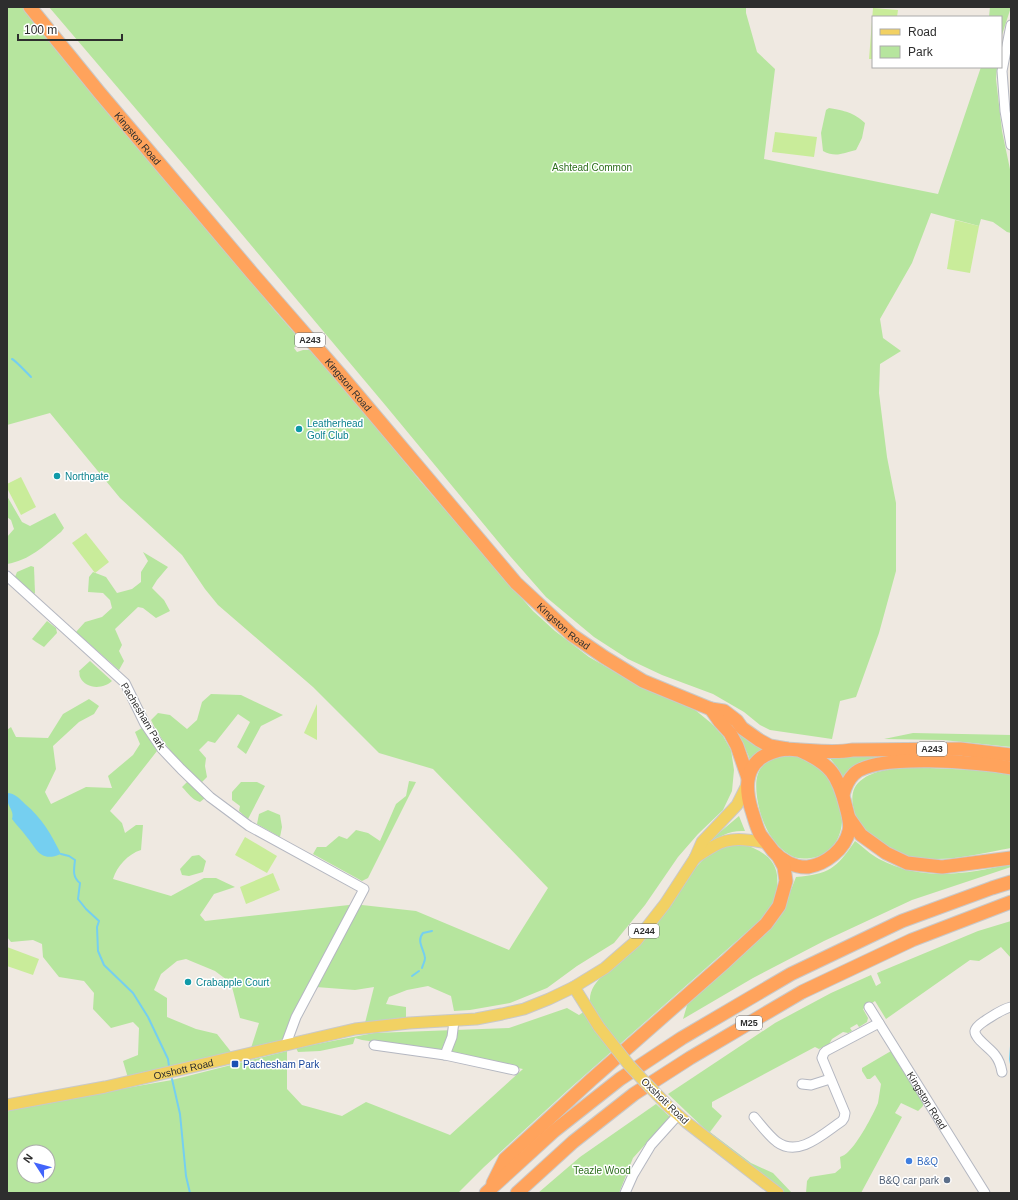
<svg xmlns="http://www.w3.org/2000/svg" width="1018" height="1200" viewBox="0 0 1018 1200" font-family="Arial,sans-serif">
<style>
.green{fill:#b6e59e;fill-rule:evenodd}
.pitch{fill:#c9ec9a}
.water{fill:#75cff0}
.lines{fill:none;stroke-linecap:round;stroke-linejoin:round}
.stream{stroke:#75cff0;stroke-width:2}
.minor-casing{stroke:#b4b7c1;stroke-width:11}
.major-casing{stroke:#c9c9c9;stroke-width:13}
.highway-casing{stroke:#c9c9c9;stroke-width:15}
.minor{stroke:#fff;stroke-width:9}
.major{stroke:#f2d163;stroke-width:11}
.highway{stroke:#ffa35c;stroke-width:13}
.major-bridge-casing{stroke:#c9c9c9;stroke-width:13;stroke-linecap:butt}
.major-bridge{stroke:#f2d163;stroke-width:11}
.culture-dot{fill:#0f9aa8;stroke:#fff;stroke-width:1.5}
.transit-dot{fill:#1a4fb4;stroke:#fff;stroke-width:1.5}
.shop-dot{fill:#3f7fe0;stroke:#fff;stroke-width:1.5}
.service-dot{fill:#5c6f8a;stroke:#fff;stroke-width:1.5}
.labels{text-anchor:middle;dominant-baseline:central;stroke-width:3;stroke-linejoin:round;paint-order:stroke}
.shield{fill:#fff;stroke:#6d6d6d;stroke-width:1}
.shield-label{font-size:9px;font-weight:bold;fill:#2e2e2e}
.street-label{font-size:10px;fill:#2e2e2e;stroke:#fff}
.park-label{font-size:10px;fill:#2c6e1b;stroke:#fff}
.culture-label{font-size:10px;fill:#0d838f;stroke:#fff;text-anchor:start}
.transit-label{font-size:10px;fill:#164399;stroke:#fff;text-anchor:start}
.shop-label{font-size:10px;fill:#366cbe;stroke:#fff;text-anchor:start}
.service-label{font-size:10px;fill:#4e5e75;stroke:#fff;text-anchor:end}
</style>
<rect width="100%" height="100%" fill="#efe9e1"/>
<g class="green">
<path d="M7,7H24L257,286L270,305L297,336V344L294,348L297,352L303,350H310L325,365L421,482L533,611L555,631L589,657L629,680L678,701L694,709L711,723L723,736L731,750L734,770L732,791L723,810L698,834L678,857L645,905L614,943L577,966L547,988L510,1003L470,1010L454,1011L451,996L428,986L407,990L389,997L386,1004L406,1007V1018L365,1023L374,987L355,990L316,987L284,1040L251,1048L259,1023L240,1018L231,983L215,971L186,959L177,961L161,974L154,990L167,998V1017L196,1029L217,1034L232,1053L128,1078L123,1061L138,1055L139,1028L133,1022L111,1028L93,1009L94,993L84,981L59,977L43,957L42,944L33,940L11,942L7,937V730L11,727L16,737L48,738L63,714L89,699L99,706L94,714L79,722L53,746L56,769L45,792L51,804L86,787L112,788L108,776L133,755L140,744L135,732L142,728L157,751L110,811L122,823L125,833L136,825H143L141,850C128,854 117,866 113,879L171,896L204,878H216L235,887L214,894L200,915L205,921L349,905H362L416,911L509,950L548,888L433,769L379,753L313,687L218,605L205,589L182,555L120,498L50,413L7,425Z"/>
<polygon points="49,7 746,7 746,13 757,52 775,69 764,159 938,194 981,67 997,67 996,79 1002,131 1011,174 1011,233 1007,232 993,222 981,219 979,226 931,213 912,263 880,319 883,338 901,351 880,364 879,393 887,457 896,503 896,571 879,633 856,697 840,701 832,739 770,730 760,725 744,712 713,694 662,675 628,659 594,637 546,597 510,556 386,406 188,170"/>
<polygon points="990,7 1011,7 1001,38 1001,17 989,17"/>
<path d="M829,108C845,111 853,112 865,123L862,138L856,150C843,153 836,158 823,151L821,133L826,110Z"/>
<path d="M7,496L22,522L30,526L55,513L64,528L61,532C44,546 30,560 7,564V537L14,529L11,520L7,517Z"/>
<polygon points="143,552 168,567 157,580 152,588 164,600 170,611 156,618 143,608 138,607 115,629 122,645 119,651 124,661 119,670 76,632 85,622 102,617 112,608 110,600 103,593 88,592 89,577 93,572 106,577 117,593 132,589 141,582 141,572 148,561"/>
<polygon points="31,566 34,567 35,593 34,594 15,577 17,572"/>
<polygon points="47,621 56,628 57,633 44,647 36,642 32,639"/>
<path d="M90,661L112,681C104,689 86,690 80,677C79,675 80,673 79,671Z"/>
<path d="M211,694L241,695L283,715L261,726L246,754L237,747L250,722L238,714L215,743L208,741L199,750L206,758L205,766L207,777L201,783C181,764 163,745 151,720L158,713L170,715L187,729L197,720L202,702Z"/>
<path d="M723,716L764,748L754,755L750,760C744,743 734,730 723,716Z"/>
<polygon points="913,733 1011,735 1011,747 943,740 884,739"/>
<path d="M781,754L813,759C818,764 825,770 829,777C834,785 838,796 840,805C841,809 842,813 842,817C843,837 831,856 811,858C804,859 796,859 790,855C770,843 760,819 757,797C754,774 759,763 781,754Z"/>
<path d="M828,756H890C871,758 853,760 843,778L837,767Z"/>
<path d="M909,767L995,771L1011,774V848C972,855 936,866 897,853C886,849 870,837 863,828C854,817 847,794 858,783C871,770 891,769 909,767Z"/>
<path d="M188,781L205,798L200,802C191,799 189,794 182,787Z"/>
<polygon points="409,781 416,782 368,878 362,881 313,854 317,847 326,847 339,836 347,839 356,830 368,833 380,841 396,804 406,796"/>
<polygon points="241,782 257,782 265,786 248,819 239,811 240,806 232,800 232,792"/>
<polygon points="268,810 280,815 282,827 280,837 257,824 259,814"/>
<path d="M739,816L745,831C730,830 719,836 708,845L707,843Z"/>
<path d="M855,841C863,847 871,855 879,859C923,882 966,874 1011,864V867L912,900L824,941L753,978L683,1019L688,1002L787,900L796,877C829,874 836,869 855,841Z"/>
<path d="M743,844C764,851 780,861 777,886C777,892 775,901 771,907C767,912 762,918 757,923L568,1090L484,1167L458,1193H7V1109L172,1080L287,1051V1089L302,1105L342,1116L366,1102L450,1135L523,1069L376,1042L362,1040L355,1038L353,1044L320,1051L298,1052L296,1048L374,1033L509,1028L567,1008L579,1015L591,1007C584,982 614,969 628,953C641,939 654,925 666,910C681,892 693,865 712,852C721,846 732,846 743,844ZM24,1152H48V1176H24Z"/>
<polygon points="199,855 206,861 203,872 189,876 182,875 180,869 192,856"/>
<polygon points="1011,921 1011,958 1001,947 979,961 970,960 886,1019 875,1001 863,1009 868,1018 867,1022 859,1027 857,1024 850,1028 852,1031 848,1033 843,1032 832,1039 829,1044 819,1049 815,1047 712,1102 712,1107 722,1116 710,1132 751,1163 773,1173 792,1193 785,1193 708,1132 668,1094 775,1023 831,993 871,975 876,986 881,983 877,973 978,931"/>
<path d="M891,1051L923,1103V1106L918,1111L901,1103L895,1113L902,1117L861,1193H806L807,1181L810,1177L835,1173L841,1168L840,1157C843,1156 846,1154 848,1152C858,1143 873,1115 878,1103C879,1097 880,1090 881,1084L875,1075L870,1079H867L862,1071V1068Z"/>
<polygon points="656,1104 670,1117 633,1158 619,1193 538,1193 580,1157"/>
</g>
<g class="pitch">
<polygon points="873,8 898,10 897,17 873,17 873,59 869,59"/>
<polygon points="775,132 817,137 814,157 772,152"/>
<polygon points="955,220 979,226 970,273 947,269"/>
<polygon points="21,477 36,507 21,515 7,488 7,484"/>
<polygon points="86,533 109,562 95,573 72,543"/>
<polygon points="317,704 317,740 304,733"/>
<polygon points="245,837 277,856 267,873 235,855"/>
<polygon points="273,873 280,890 246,904 240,887"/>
<polygon points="7,947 39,959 33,975 7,966"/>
</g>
<path class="water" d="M7,793C15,793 20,799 25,804C42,818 51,834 61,854C40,863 37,849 26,836C22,830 16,825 12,819C14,812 10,809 8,803C7,800 7,796 7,793Z"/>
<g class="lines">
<g class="stream">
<path d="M12,359C16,361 27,373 31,377"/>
<path d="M61,854L69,856L75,860C74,869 72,877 80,883L78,899L86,909L99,921L97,927L98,951L104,965L133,993L148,1017L168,1059L169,1066"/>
<path d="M422,968C423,964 425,962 425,958C424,949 416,941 423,933L432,931"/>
<polyline points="412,976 419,971"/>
<polyline points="1011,1046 1010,1059 1011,1064"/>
<polyline points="172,1079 180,1114 186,1176 190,1193"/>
</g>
<g class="minor-casing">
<g id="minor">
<polyline points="1011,25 1002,71 1005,111 1011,145"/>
<polyline points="7,576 125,683 145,724 162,749 181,769 210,797 249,826 364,889 296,1017 286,1044"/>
<path id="s1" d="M869,1007L985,1193"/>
<polyline points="374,1045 445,1055 514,1070"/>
<polyline points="445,1055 452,1037 454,1021"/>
<path d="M1002,1072C1001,1066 999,1060 995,1055C991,1049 974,1038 975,1031C976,1026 982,1023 986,1020C994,1015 1002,1009 1011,1007"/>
<polyline points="802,1084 811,1085 830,1079"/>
<path d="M754,1117C761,1125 768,1135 777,1142C799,1158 824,1133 842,1121L844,1118L845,1113L822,1058L824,1053L826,1051L879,1023"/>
<polyline points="625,1193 633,1175 651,1145 678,1115"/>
</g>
</g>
<g class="major-casing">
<g id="major">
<path d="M695,858C701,854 708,849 714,846C731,836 749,840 767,843"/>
<polyline points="574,987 599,1027"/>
<path id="s2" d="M7,1105L105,1087L355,1029L409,1023L476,1019L502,1014L524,1009L549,999L574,987L605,968L636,941L665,904L695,858L702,842L737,805L747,785"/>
<polyline points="669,1107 686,1122 778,1193"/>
</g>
</g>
<g class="highway-casing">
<g id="highway">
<path id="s3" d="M30,7L99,92L252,273L339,373L516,583L572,635L604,657L643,681L711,709L724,711L737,721L742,728L759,740L770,746L787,749"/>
<polyline points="711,709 720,722 730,733 737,746 748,778"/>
<path d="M799,750C831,764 838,775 846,807C848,815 851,824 849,831C845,849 826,864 808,867C795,868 781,860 773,851C769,845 764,840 760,834C756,826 754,817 751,808C742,777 750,754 786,749C791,749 796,750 801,750C818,751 836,753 852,750L960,749L1011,755"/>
<path d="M843,795C845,787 848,780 854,774C876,753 981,762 1011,768"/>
<polyline points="849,818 861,835 886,853 907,863 942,867 1011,858"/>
<polyline points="493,1183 505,1159 591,1080 725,962 766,924 779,906 786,881 784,867 778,856"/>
<polyline points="486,1193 554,1131 620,1079 682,1038 791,974 902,921 992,888 1011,882"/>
<polyline points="517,1193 573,1142 634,1094 690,1058 802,992 912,940 1011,902"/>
</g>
</g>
<use href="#minor" class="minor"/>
<use href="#major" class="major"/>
<use href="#highway" class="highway"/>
<g class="major-bridge-casing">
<polyline id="major-bridge" points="599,1027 629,1065 644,1081 669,1107"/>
</g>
<use href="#major-bridge" class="major-bridge"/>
</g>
<g class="culture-dot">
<circle cx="299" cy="429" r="4"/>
<circle cx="57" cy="476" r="4"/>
<circle cx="188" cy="982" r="4"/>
</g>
<rect class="transit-dot" x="231" y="1060" width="8" height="8" rx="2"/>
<circle class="shop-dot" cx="909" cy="1161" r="4"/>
<circle class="service-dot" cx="947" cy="1180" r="4"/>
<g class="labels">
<g class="shield">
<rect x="295" y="333" width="30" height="14" rx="3"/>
<rect x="917" y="742" width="30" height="14" rx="3"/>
<rect x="629" y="924" width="30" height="14" rx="3"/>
<rect x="736" y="1016" width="26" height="14" rx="3"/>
</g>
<g class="shield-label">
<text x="310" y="340">A243</text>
<text x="932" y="749">A243</text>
<text x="644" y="931">A244</text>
<text x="749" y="1023">M25</text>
</g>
<g class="street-label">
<text stroke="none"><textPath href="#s3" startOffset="170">Kingston Road</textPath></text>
<text stroke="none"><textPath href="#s3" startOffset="494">Kingston Road</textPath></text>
<text stroke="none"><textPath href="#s3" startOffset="818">Kingston Road</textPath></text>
<text transform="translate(143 716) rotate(59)">Pachesham Park</text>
<text stroke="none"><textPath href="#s2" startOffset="180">Oxshott Road</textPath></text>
<text stroke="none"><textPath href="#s1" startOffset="110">Kingston Road</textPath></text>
<text transform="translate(665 1101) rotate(44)">Oxshott Road</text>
</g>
<g class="park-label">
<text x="592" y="167">Ashtead Common</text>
<text x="602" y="1170">Teazle Wood</text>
</g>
<g class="culture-label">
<text x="307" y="423">Leatherhead<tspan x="307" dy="12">Golf Club</tspan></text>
<text x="65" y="476">Northgate</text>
<text x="196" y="982">Crabapple Court</text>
</g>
<g class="transit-label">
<text x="243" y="1064">Pachesham Park</text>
</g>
<g class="shop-label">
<text x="917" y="1161">B&amp;Q</text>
</g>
<g class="service-label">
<text x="939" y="1180">B&amp;Q car park</text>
</g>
</g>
<rect width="1018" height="1200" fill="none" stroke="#2e2e2e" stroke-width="16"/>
<rect x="872" y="16" width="130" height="52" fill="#ffffff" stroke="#ababab"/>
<rect x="880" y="29" width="20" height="6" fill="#f2d163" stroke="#ababab"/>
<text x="908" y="36" font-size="12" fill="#2e2e2e">Road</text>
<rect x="880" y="46" width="20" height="12" fill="#b6e59e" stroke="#ababab"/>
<text x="908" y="56" font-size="12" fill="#2e2e2e">Park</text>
<g transform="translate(36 1164) rotate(306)"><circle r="19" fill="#ffffff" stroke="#ababab"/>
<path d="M0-3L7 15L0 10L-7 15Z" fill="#4264fb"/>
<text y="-6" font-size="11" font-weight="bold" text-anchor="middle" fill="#2e2e2e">N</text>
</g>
<path d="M18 34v6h104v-6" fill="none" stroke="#2e2e2e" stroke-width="2"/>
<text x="24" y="34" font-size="12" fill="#2e2e2e" stroke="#ffffff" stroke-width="3" paint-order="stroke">100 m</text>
</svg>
